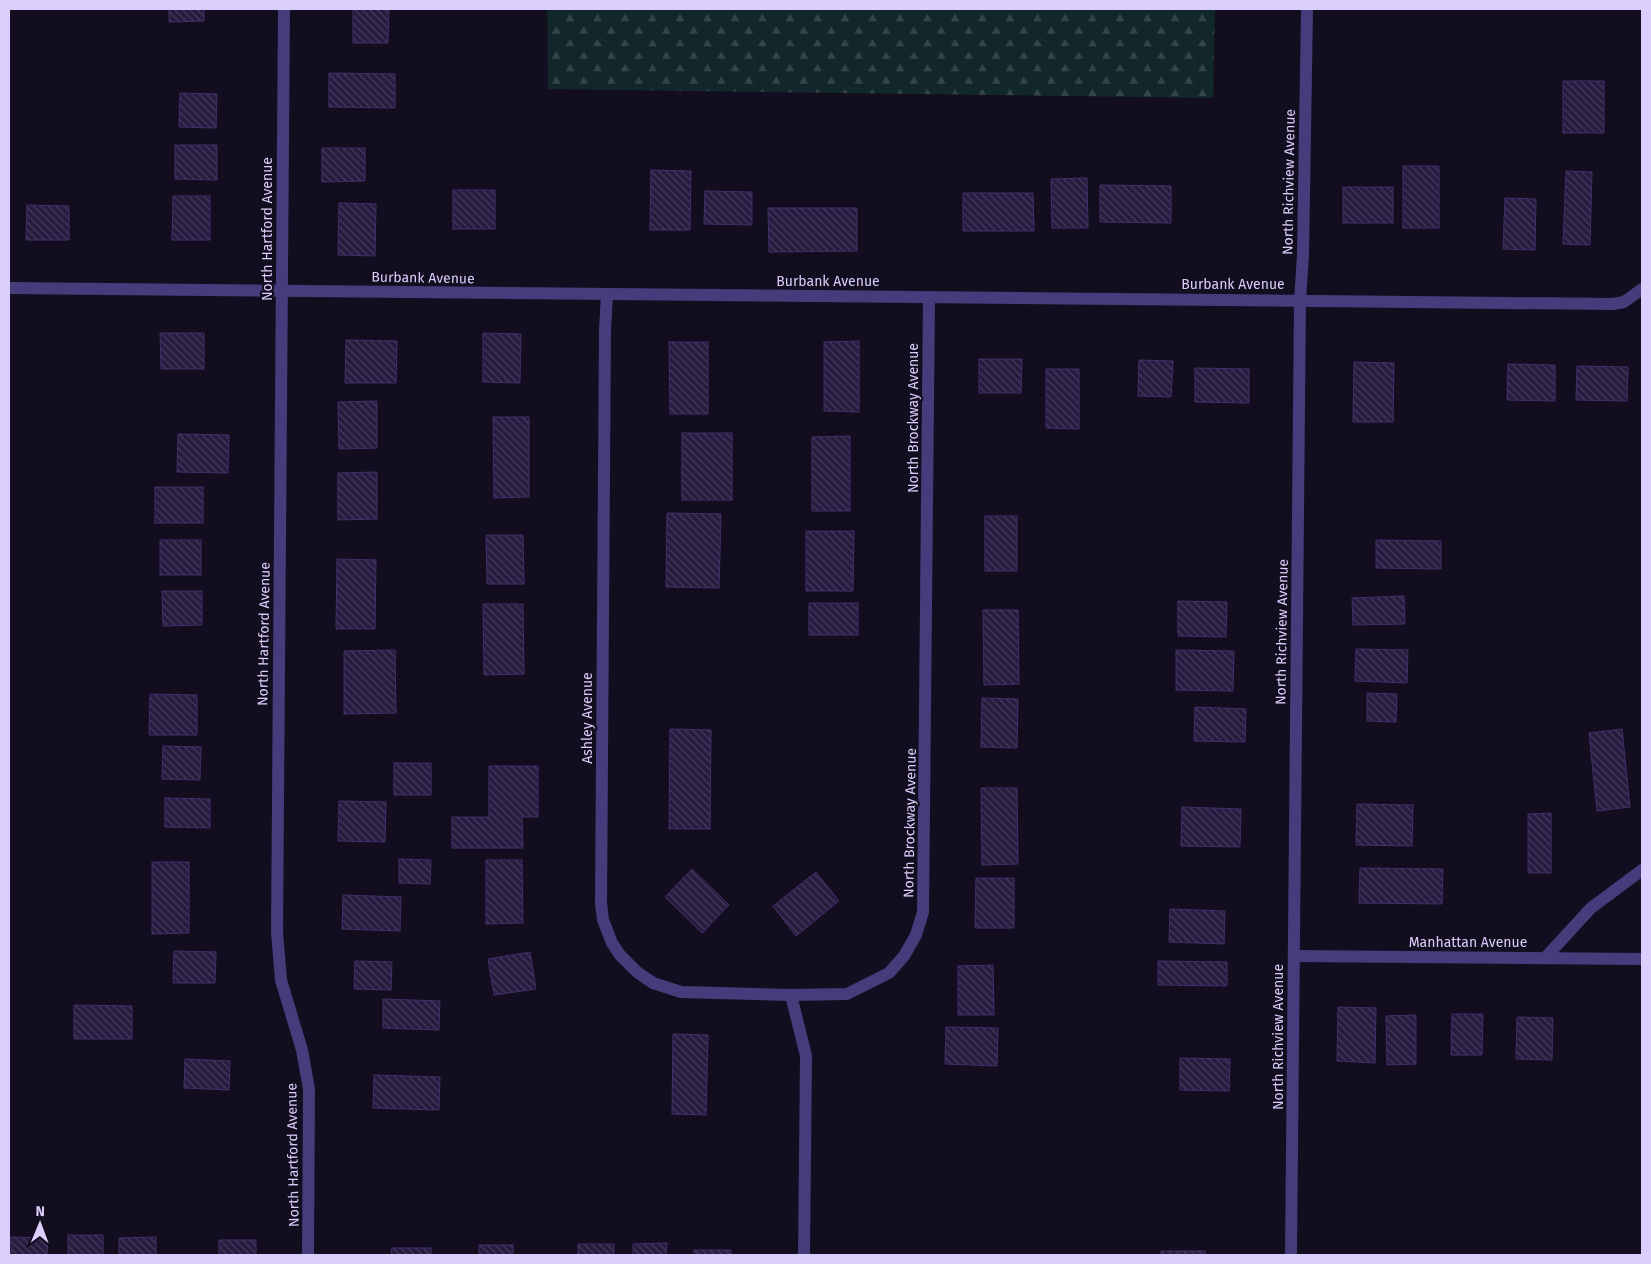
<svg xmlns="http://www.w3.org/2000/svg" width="1651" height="1264" viewBox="0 0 1651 1264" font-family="'Fira Sans',sans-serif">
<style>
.forest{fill:url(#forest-firs)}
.building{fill:url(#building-back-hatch);stroke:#422e6a}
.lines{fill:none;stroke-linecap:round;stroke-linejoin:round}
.street{stroke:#463c7c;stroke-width:12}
.labels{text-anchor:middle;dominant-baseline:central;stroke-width:4.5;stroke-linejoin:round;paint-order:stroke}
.street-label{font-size:14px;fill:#dacffc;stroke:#130e1f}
</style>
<defs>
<pattern id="forest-firs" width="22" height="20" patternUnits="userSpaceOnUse" patternTransform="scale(1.25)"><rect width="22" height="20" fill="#112729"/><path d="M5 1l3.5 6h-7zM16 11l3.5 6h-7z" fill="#334549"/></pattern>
<pattern id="building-back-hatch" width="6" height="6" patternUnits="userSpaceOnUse" patternTransform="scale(1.25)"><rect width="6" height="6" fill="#271b3f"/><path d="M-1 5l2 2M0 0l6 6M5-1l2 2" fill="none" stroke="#463b5c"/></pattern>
</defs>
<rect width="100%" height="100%" fill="#130e1f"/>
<polygon class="forest" points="547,9 1215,9 1213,98 548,89"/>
<g class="building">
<polygon points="169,9 204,9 204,21 169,22"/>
<polygon points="353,9 389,9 388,43 353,43"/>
<polygon points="329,73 395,74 395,108 329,107"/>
<rect x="1563" y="81" width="41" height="52"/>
<polygon points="180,93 217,94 216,128 179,127"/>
<polygon points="175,145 217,145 217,180 175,179"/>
<polygon points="322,148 365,148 365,181 322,182"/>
<rect x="1403" y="166" width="36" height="62"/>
<polygon points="651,170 691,171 690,230 650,230"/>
<polygon points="1566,171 1592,172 1590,245 1563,244"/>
<polygon points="1087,178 1088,228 1052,228 1051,179"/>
<polygon points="1100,185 1171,186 1171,223 1100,222"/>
<rect x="1343" y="187" width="50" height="36"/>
<rect x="453" y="190" width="42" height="39"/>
<polygon points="705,191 752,192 752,225 704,224"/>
<polygon points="963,193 1033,193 1034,231 963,231"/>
<polygon points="173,196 210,196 210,240 172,240"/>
<polygon points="1505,198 1536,199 1535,250 1503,249"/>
<polygon points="339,203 376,204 375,256 338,255"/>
<polygon points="27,205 69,206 69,240 26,240"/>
<polygon points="768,208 857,208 857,251 769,252"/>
<polygon points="160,333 204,333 204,369 161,369"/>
<polygon points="483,333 521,334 520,383 483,382"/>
<polygon points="346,340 397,341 396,383 345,383"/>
<polygon points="859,341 859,412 824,411 824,342"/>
<polygon points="669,342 708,342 708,414 670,414"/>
<polygon points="979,359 1022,359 1021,393 979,393"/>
<polygon points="1139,360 1173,361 1171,397 1138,396"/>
<polygon points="1354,362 1394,363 1393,422 1353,422"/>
<polygon points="1508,364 1555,365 1555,401 1507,400"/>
<polygon points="1577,366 1628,367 1627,401 1576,400"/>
<polygon points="1195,368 1249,369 1249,403 1195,402"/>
<polygon points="1046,369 1079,369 1079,429 1046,428"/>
<polygon points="377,401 377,448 339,449 338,402"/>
<polygon points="493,417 529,417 529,497 494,498"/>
<rect x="682" y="433" width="50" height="67"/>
<polygon points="178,434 229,435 228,473 177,472"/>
<polygon points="850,436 850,511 812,511 812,437"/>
<polygon points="377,472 377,519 338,520 338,473"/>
<rect x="155" y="487" width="48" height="36"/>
<polygon points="667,513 721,514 719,588 666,587"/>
<rect x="985" y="516" width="32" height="55"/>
<polygon points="806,531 854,531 853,591 806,591"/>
<polygon points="486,535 523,535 524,584 487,584"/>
<rect x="160" y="540" width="41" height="35"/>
<polygon points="1376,540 1441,541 1441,569 1376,568"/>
<polygon points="337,559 376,560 375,629 336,629"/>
<polygon points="162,591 202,591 202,625 163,626"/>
<polygon points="1404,596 1405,624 1353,625 1352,598"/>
<polygon points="1178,601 1227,602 1226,637 1178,636"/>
<rect x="809" y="603" width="49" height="32"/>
<polygon points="483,604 523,604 524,674 484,675"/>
<polygon points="983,610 1018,610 1019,684 984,685"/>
<polygon points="1356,649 1408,650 1407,683 1355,681"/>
<polygon points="395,650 396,713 344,714 344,651"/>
<polygon points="1176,650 1234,651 1233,691 1176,690"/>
<polygon points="1367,693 1397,694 1396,722 1367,721"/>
<polygon points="150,694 197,695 197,735 149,735"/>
<polygon points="982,698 1018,699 1017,748 981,747"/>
<polygon points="1195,707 1246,709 1245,742 1194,741"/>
<polygon points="670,729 711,730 710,829 669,829"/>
<polygon points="1622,729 1630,807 1597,811 1589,733"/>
<polygon points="163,746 201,747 200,780 162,779"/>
<rect x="394" y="763" width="37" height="32"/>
<polygon points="489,766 538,766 538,817 522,817 523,848 452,848 452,817 489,817"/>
<polygon points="981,788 1017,788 1018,864 982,865"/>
<polygon points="165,798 210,799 210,828 165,827"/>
<polygon points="339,801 386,802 385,842 338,841"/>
<polygon points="1357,804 1413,805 1412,846 1356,845"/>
<polygon points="1182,807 1241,809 1240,847 1181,846"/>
<polygon points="1551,813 1551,873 1528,873 1528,814"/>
<polygon points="399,859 431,860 430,884 399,883"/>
<polygon points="486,860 522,860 523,923 486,924"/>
<polygon points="152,862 189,862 189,933 152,934"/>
<polygon points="1360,868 1443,869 1442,904 1359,903"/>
<polygon points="692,869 729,905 702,933 665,897"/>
<polygon points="816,872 839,901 796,936 773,906"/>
<polygon points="976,878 1014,878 1014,928 975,928"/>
<polygon points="343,895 401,897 400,931 342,929"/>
<polygon points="1170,909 1225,911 1224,944 1169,942"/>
<polygon points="174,951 216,952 215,983 173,983"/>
<polygon points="530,952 536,989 494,995 488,959"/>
<polygon points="355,961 392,962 391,990 354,989"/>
<polygon points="1158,961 1227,962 1227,986 1158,985"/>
<polygon points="993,965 994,1015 958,1015 958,966"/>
<polygon points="383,999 440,1001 439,1030 383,1028"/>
<polygon points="74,1005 132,1006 132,1039 74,1039"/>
<polygon points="1338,1007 1376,1008 1375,1063 1337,1061"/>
<polygon points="1452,1014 1483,1014 1482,1055 1451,1055"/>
<polygon points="1416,1015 1416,1064 1387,1065 1386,1016"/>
<polygon points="1517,1017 1553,1018 1552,1060 1516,1059"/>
<polygon points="946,1027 998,1028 997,1066 945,1064"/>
<polygon points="673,1034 708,1035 706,1115 672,1114"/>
<polygon points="1180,1058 1230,1059 1229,1091 1180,1090"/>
<polygon points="185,1059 230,1061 229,1090 184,1088"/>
<polygon points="374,1075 440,1077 439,1110 373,1108"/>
<rect x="68" y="1235" width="35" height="20"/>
<polygon points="11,1237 48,1238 47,1255 11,1255"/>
<polygon points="156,1237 156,1255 119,1255 119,1238"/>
<rect x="219" y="1240" width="37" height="15"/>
<polygon points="667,1243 666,1255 633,1255 633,1244"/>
<rect x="578" y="1244" width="36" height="11"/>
<rect x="479" y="1245" width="34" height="10"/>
<polygon points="392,1248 431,1248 431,1255 391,1255"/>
<rect x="694" y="1250" width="37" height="5"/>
<rect x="1161" y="1251" width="44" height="4"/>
</g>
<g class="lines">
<g class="street">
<polyline points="284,9 277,932 281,980 302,1050 309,1089 308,1255"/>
<polyline points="9,288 1613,304 1624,302 1642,289"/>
<polyline points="607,295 605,330 601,903 603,920 612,943 620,955 637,972 653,983 681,992 791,995 847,994 889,973 904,956 916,935 923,912 929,297"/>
<polyline points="1294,956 1642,959"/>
<polyline points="1545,958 1591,908 1642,870"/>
<polyline points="791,995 806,1056 804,1255"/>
<polyline points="1291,1255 1300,300 1303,255 1307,9"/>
</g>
</g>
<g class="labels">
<g class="street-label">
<text transform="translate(1289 182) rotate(-89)">North Richview Avenue</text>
<text transform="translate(267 229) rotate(-90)">North Hartford Avenue</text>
<text transform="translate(423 278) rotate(1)">Burbank Avenue</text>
<text x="828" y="281">Burbank Avenue</text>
<text x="1233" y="284">Burbank Avenue</text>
<text transform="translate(913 418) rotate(-90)">North Brockway Avenue</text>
<text transform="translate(1282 632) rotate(-89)">North Richview Avenue</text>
<text transform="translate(264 634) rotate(-89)">North Hartford Avenue</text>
<text transform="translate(587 718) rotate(-90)">Ashley Avenue</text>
<text transform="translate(910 823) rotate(-89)">North Brockway Avenue</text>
<text x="1468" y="942">Manhattan Avenue</text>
<text transform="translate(1278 1037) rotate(-90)">North Richview Avenue</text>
<text transform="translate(293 1155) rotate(-91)">North Hartford Avenue</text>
</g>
</g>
<rect width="1651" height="1264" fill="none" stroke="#dacffc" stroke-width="20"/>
<g transform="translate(40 1224) rotate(1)" stroke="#130e1f" stroke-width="4" paint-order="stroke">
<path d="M0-4L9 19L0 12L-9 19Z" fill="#dacffc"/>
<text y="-8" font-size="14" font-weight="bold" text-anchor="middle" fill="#dacffc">N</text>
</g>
</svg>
